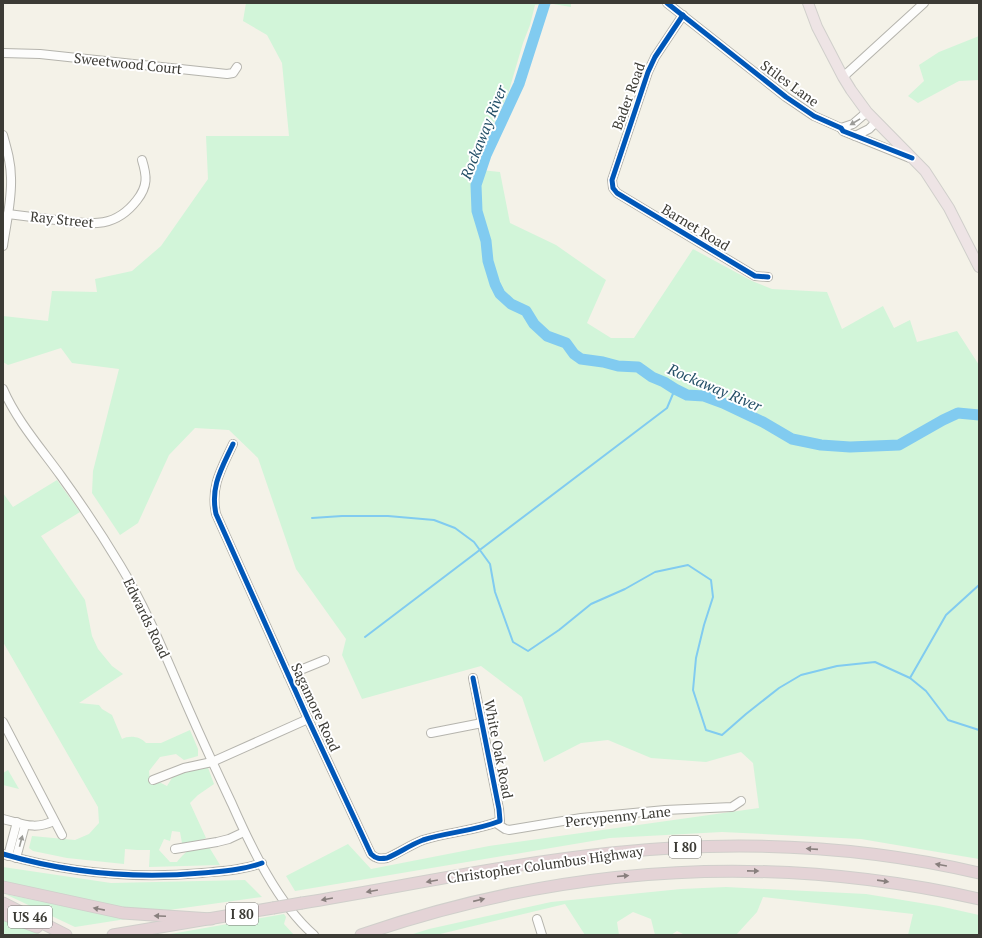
<svg xmlns="http://www.w3.org/2000/svg" width="982" height="938" viewBox="0 0 982 938" font-family="'PT Serif',serif">
<style>
.green{fill:#d2f5d9}
.lines{fill:none;stroke-linecap:round;stroke-linejoin:round}
.stream{stroke:#81cbf0;stroke-width:2}
.river{stroke:#81cbf0;stroke-width:11}
.minor-casing{stroke:#b5b4ad;stroke-width:10}
.major-casing{stroke:#d0cfcb;stroke-width:12}
.highway-casing{stroke:#d0cfcb;stroke-width:13}
.minor{stroke:#fdfdfc;stroke-width:8}
.major{stroke:#eee4e5;stroke-width:10}
.highway{stroke:#e4d3d6;stroke-width:11}
.highway-bridge-casing{stroke:#d0cfcb;stroke-width:13;stroke-linecap:butt}
.highway-bridge{stroke:#e4d3d6;stroke-width:11}
.cycleway-casing{stroke:#fff;stroke-width:8}
.cycleway{stroke:#0057b8;stroke-width:5}
.oneway{fill:#9c9c98}
.oneway2{fill:#887f7d}
.labels{text-anchor:middle;dominant-baseline:central;stroke-width:4;stroke-linejoin:round;paint-order:stroke}
.shield{fill:#fff;stroke:#767672;stroke-width:1}
.shield-label{font-size:13px;font-weight:bold;fill:#3c3b35}
.street-label{font-size:14px;fill:#3c3b35;stroke:#fff}
.water-label{font-size:15px;font-style:italic;fill:#244f67;stroke:#fff}
</style>
<rect width="100%" height="100%" fill="#f4f2e8"/>
<g class="green">
<polygon points="246,3 571,3 571,7 553,4 535,5 530,25 523,43 508,94 471,169 500,172 510,223 556,245 606,280 587,323 611,338 634,338 693,249 752,281 772,289 827,292 842,329 883,306 894,328 910,320 917,342 957,331 979,365 979,859 861,839 722,832 610,838 295,891 286,876 348,844 371,869 489,846 759,808 753,763 741,752 706,762 651,758 608,740 581,743 544,762 522,697 481,666 362,699 342,655 346,639 296,569 258,458 229,430 195,428 169,455 138,523 120,535 92,493 93,471 119,369 72,363 61,348 8,365 3,362 3,316 48,321 52,291 97,292 95,279 132,271 161,246 208,179 206,136 289,136 282,63 267,35 243,21"/>
<polygon points="979,36 979,80 959,81 918,103 908,96 924,81 919,65 939,52"/>
<path d="M57,480L80,512L41,536L85,600L92,636L98,649L112,666L123,674L79,703L99,705L102,709L112,715L122,739C129,735 140,736 146,743H161L190,730L198,749V756L184,760L176,754L160,757L149,771L150,781H157L167,786L177,770L207,765L214,784L198,795L190,803L206,838L194,843H182L180,832L172,831L170,841L164,839L159,850L170,862H177C188,848 192,848 209,847L220,865L149,867L150,850H137L125,849L124,864L67,858L33,851L29,848L32,836L75,840L89,834L99,823L98,807L3,642V493L13,507Z"/>
<polygon points="8,770 19,789 3,785 3,773"/>
<polygon points="3,867 111,883 245,880 262,897 169,910 131,909 3,882"/>
<polygon points="726,887 866,894 939,906 979,915 979,935 908,935 913,914 763,897 757,912 736,935 685,935 677,931 671,935 655,935 651,919 633,912 617,922 619,935 585,935 565,904 436,935 410,935 429,929 551,902 681,889"/>
<polygon points="5,894 126,919 75,927"/>
<polygon points="284,914 286,917 284,924 294,935 165,935"/>
<polygon points="3,919 42,935 3,935"/>
</g>
<g class="lines">
<g class="stream">
<polyline points="312,518 342,516 388,516 434,520 455,528 474,542 490,564 495,592 513,642 528,651 559,630 591,604 625,589 655,572 688,565 711,580 713,597 704,625 696,658 693,690 706,730 722,735 746,714 779,688 801,675 837,666 875,662 910,678 926,691 948,720 979,730"/>
<polyline points="365,637 667,408 675,389"/>
<polyline points="910,678 946,615 979,585"/>
</g>
<polyline class="river" points="545,3 519,84 486,155 476,185 477,211 486,241 488,261 495,284 500,294 511,304 526,311 534,324 547,336 566,343 574,354 581,359 603,362 618,366 638,367 652,377 664,382 675,389 687,395 704,396 723,403 763,422 792,439 821,445 850,447 899,445 943,420 958,413 979,415"/>
<g class="minor-casing">
<g id="minor">
<polyline points="667,3 786,97 814,116 841,128 843,131 910,158"/>
<polyline points="683,15 655,57 648,72 612,180 613,188 617,193 755,276 768,277"/>
<polyline points="3,53 40,54 227,74 233,73 237,67"/>
<polyline points="843,77 924,3"/>
<polyline points="841,128 853,124 867,112"/>
<path d="M3,135C7,149 11,163 11,178C12,200 6,224 3,246"/>
<polyline points="855,136 869,129 876,122"/>
<path d="M8,214C24,216 40,218 56,220C89,224 114,230 137,200C148,186 147,176 142,160"/>
<path d="M3,389C17,421 40,447 61,476C82,505 102,535 120,565C145,606 163,650 182,694C198,731 215,768 232,804C251,847 278,904 314,935"/>
<path d="M233,444C222,468 210,486 216,514L308,719L371,854C376,859 380,859 387,858C399,853 410,845 423,840C448,832 475,831 500,821L499,809L473,678"/>
<polyline points="288,675 325,660"/>
<polyline points="3,722 62,835"/>
<polyline points="431,733 482,723"/>
<polyline points="153,780 184,768 212,762 308,719"/>
<path d="M3,819C24,824 34,830 54,821"/>
<polyline points="496,823 505,829 509,830 581,818 665,810 732,807 741,801"/>
<polyline points="175,849 217,842 229,839 244,832"/>
<path d="M3,854C68,873 135,879 202,873C222,871 243,870 262,863"/>
<polyline points="8,856 17,822"/>
<polyline points="16,858 25,825"/>
<polyline points="537,919 542,935"/>
</g>
</g>
<g class="major-casing">
<polyline id="major" points="808,3 817,27 843,77 851,90 867,112 925,171 949,208 979,267"/>
</g>
<g class="highway-casing">
<g id="highway">
<polyline points="3,887 123,913 211,919"/>
<polyline points="3,903 66,935"/>
<path d="M302,903C405,886 507,864 611,853C733,840 859,845 979,873"/>
<polyline points="3,914 37,927"/>
<polyline points="113,935 273,908"/>
<path d="M361,935C564,865 770,852 979,899"/>
</g>
</g>
<use href="#minor" class="minor"/>
<use href="#major" class="major"/>
<use href="#highway" class="highway"/>
<g class="highway-bridge-casing">
<polyline id="highway-bridge" points="273,908 302,903"/>
</g>
<use href="#highway-bridge" class="highway-bridge"/>
<g class="cycleway-casing">
<g id="cycleway">
<polyline points="667,3 786,97 814,116 841,128 843,131 912,158"/>
<polyline points="683,15 655,57 648,72 612,180 613,188 617,193 755,276 768,277"/>
<path d="M233,444C222,468 210,486 216,514L308,719L371,854C376,859 380,859 387,858C399,853 410,845 423,840C448,832 475,831 500,821L499,809L473,678"/>
<path d="M3,854C68,873 135,879 202,873C222,871 243,870 262,863"/>
</g>
</g>
<use href="#cycleway" class="cycleway"/>
</g>
<defs><path id="oneway-solid" d="M-6-.8H1V-3.2L6.5 0L1 3.2V.8H-6Z"/></defs>
<g class="oneway">
<use href="#oneway-solid" transform="translate(855 122) rotate(149)"/>
<use href="#oneway-solid" transform="translate(21 841) rotate(-75)"/>
</g>
<g class="oneway2">
<use href="#oneway-solid" transform="translate(812 849) rotate(-176)"/>
<use href="#oneway-solid" transform="translate(941 865) rotate(-170)"/>
<use href="#oneway-solid" transform="translate(753 871) rotate(1)"/>
<use href="#oneway-solid" transform="translate(623 876) rotate(-5)"/>
<use href="#oneway-solid" transform="translate(432 881) rotate(170)"/>
<use href="#oneway-solid" transform="translate(883 881) rotate(8)"/>
<use href="#oneway-solid" transform="translate(372 891) rotate(170)"/>
<use href="#oneway-solid" transform="translate(327 899) rotate(170)"/>
<use href="#oneway-solid" transform="translate(479 900) rotate(-13)"/>
<use href="#oneway-solid" transform="translate(99 909) rotate(-169)"/>
<use href="#oneway-solid" transform="translate(160 916) rotate(-178)"/>
</g>
<g class="labels">
<g class="shield">
<rect x="669" y="836" width="32" height="22" rx="3"/>
<rect x="226" y="903" width="32" height="22" rx="3"/>
<rect x="8" y="906" width="44" height="22" rx="3"/>
</g>
<g class="shield-label">
<text x="685" y="847">I 80</text>
<text x="242" y="914">I 80</text>
<text x="30" y="917">US 46</text>
</g>
<g class="street-label">
<text transform="translate(128 63) rotate(6)">Sweetwood Court</text>
<text transform="translate(790 83) rotate(36)">Stiles Lane</text>
<text transform="translate(628 96) rotate(-70)">Bader Road</text>
<text transform="translate(62 219) rotate(6)">Ray Street</text>
<text transform="translate(696 227) rotate(31)">Barnet Road</text>
<text transform="translate(147 618) rotate(64)">Edwards Road</text>
<text transform="translate(316 707) rotate(65)">Sagamore Road</text>
<text transform="translate(499 749) rotate(79)">White Oak Road</text>
<text transform="translate(618 816) rotate(-6)">Percypenny Lane</text>
<text transform="translate(545 864) rotate(-8)">Christopher Columbus Highway</text>
</g>
<g class="water-label">
<text transform="translate(483 132) rotate(-68)">Rockaway River</text>
<text transform="translate(715 387) rotate(23)">Rockaway River</text>
</g>
</g>
<rect width="982" height="938" fill="none" stroke="#3c3b35" stroke-width="8"/>
</svg>
